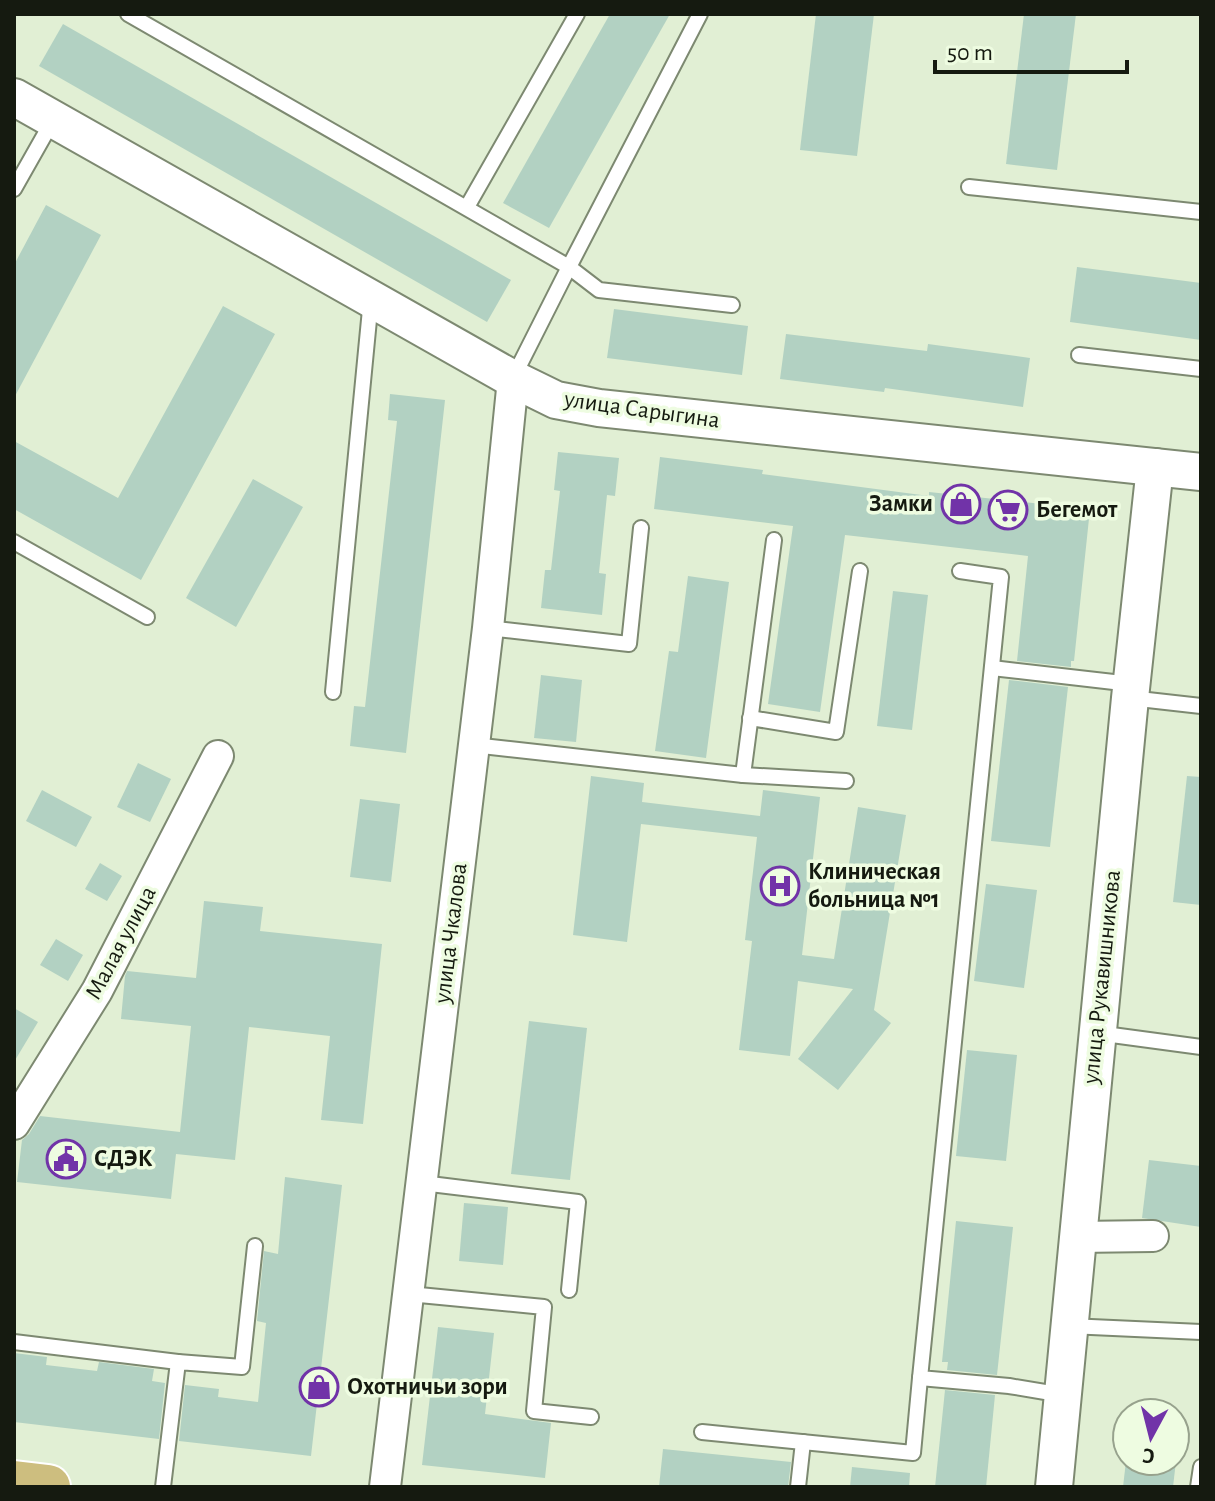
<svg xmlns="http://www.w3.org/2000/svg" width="1215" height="1501" viewBox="0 0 1215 1501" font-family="'Alegreya Sans',sans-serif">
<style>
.building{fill:#b2d1c2}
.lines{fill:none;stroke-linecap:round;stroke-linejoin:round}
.service-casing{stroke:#7d8971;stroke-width:18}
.minor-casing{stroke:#7d8971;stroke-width:34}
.tertiary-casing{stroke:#7d8971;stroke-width:40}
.primary-casing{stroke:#fff;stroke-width:48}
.service{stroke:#fff;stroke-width:14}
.minor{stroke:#fff;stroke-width:30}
.tertiary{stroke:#fff;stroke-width:36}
.primary{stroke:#cdbe7f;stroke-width:44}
.labels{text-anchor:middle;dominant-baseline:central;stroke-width:7;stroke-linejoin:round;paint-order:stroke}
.street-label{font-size:24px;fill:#151a10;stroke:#eefce1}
.poi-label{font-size:24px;font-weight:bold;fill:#151a10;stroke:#eefce1;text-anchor:start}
</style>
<rect width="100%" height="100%" fill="#e1efd4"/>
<g class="building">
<polygon points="610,14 670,14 549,228 503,203"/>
<polygon points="816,14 874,14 857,156 800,150"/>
<polygon points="1024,14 1076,14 1057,170 1006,164"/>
<polygon points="63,24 511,280 487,322 39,66"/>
<polygon points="46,205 101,235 14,398 14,265"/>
<polygon points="1077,267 1201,283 1201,340 1070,322"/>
<polygon points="223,306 275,334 141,580 14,509 14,441 118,498"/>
<polygon points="614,309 748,326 742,375 607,358"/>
<polygon points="786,334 927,351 928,344 1030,358 1023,407 885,388 884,392 780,379"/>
<polygon points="390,394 445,400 406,753 350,746 354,706 365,707 397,421 388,420"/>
<polygon points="558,452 619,458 615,496 607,495 599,573 606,574 602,615 541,608 545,570 551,570 560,491 554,490"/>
<polygon points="660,457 763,470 762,474 929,496 929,492 1090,509 1074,661 1071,661 1071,667 1017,661 1028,556 845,535 820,712 768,704 793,526 654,509"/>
<polygon points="253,479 303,507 236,627 186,598"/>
<polygon points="688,576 729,582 706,758 655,751 669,651 678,652"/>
<polygon points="893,591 928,595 912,730 877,726"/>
<polygon points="541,675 582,680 576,742 534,738"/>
<polygon points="1009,680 1068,687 1050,847 991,841"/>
<polygon points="138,763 171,779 150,822 117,807"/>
<polygon points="591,776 644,783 642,802 760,816 763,790 820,797 802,955 834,959 858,807 906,815 874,1010 891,1023 838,1090 798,1059 853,989 798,981 790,1056 739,1050 752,941 745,940 757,837 641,824 627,942 573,935"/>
<polygon points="1187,776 1201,777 1201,905 1173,902"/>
<polygon points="42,790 92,817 76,847 26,821"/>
<polygon points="360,799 400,804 391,882 350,877"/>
<polygon points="100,863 122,876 107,901 85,889"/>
<polygon points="986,884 1037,890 1024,988 974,981"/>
<polygon points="204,901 263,907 260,931 382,944 363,1124 321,1120 330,1036 249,1027 235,1160 176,1154 171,1199 17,1182 22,1140 29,1134 40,1116 180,1132 191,1026 121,1019 125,976 127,971 196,978"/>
<polygon points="56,939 83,955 68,981 40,965"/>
<polygon points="14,1008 38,1022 14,1062"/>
<polygon points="529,1021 587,1028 570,1180 511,1174"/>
<polygon points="967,1050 1017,1055 1006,1161 956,1156"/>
<polygon points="1149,1160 1201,1166 1201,1227 1142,1218"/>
<polygon points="285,1177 342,1185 311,1456 179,1441 185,1385 219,1389 218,1397 258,1402 266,1323 257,1321 264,1251 278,1254"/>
<polygon points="464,1203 508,1207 503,1265 459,1261"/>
<polygon points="956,1221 1013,1227 997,1375 947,1370 948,1362 942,1362"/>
<polygon points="438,1327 494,1333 485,1414 551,1423 545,1478 422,1465"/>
<polygon points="14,1353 47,1357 46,1365 97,1371 99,1362 154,1369 152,1381 165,1383 159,1439 14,1422"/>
<polygon points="945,1390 995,1395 986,1487 935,1487"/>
<polygon points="663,1449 791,1462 788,1487 659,1487"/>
<polygon points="1126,1461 1176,1461 1173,1487 1123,1487"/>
<polygon points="852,1467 910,1473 909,1487 850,1487"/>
</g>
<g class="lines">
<g class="service-casing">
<g id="service">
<polyline points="128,14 569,267 513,378"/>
<polyline points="700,14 569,267 599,290 732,305"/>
<polyline points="969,187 1201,212"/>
<polyline points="14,189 53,120"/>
<polyline points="467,207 577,14"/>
<polyline points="1079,355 1201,369"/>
<polyline points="14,542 147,617"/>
<polyline points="960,571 1001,577 920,1378 1009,1386 1063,1395"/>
<polyline points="488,628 629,644 641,528"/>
<polyline points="992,668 1131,684"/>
<polyline points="333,692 371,299"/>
<polyline points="1130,698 1201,706"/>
<polyline points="750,718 836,732 860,571"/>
<polyline points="473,745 743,775 846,781"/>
<polyline points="743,775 774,540"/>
<polyline points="1097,1033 1201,1047"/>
<polyline points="422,1183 578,1202 569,1290"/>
<polyline points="409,1294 544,1307 534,1411 591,1417"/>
<polyline points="1069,1326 1201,1332"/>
<polyline points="14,1342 178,1362"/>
<polyline points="702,1432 913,1453 920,1378"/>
<polyline points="163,1487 178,1362 242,1367 255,1246"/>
<polyline points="798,1487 803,1442"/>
<polyline points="1198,1487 1201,1467"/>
</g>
</g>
<g class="minor-casing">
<g id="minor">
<polyline points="14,1124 97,991 218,756"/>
<polyline points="1077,1237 1153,1236"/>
<polyline points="385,1487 488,628 513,379"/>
</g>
</g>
<g class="tertiary-casing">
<g id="tertiary">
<polyline points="14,97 513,379 556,400 599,408 1201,472"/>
<polyline points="1054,1487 1130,698 1155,467"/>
</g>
</g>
<g class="primary-casing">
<polyline id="primary" points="14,1483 48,1487"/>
</g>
<use href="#service" class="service"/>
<use href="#minor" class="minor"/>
<use href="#tertiary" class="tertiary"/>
<use href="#primary" class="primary"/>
</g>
<defs>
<g id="shop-ring" transform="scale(2)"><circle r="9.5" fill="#eefce1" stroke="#7133a8" stroke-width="1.5"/><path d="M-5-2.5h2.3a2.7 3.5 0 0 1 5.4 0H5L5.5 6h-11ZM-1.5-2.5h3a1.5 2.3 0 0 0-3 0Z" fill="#7133a8"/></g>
<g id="supermarket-ring" transform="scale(2)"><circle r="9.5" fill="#eefce1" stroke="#7133a8" stroke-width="1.5"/><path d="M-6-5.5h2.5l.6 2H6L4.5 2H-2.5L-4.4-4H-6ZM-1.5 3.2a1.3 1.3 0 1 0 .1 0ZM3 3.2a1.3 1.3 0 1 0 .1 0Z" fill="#7133a8"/></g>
<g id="hospital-ring" transform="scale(2)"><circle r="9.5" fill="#eefce1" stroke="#7133a8" stroke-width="1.5"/><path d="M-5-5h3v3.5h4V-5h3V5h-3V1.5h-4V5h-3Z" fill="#7133a8"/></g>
<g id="civic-ring" transform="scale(2)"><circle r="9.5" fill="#eefce1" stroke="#7133a8" stroke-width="1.5"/><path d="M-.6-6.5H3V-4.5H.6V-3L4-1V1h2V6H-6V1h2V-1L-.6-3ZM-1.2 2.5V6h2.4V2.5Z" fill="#7133a8"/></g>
</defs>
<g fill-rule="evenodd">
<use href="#shop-ring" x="961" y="504"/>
<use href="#supermarket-ring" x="1008" y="510"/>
<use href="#hospital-ring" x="780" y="886"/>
<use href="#civic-ring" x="66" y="1159"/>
<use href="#shop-ring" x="319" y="1387"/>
</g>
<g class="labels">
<g class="street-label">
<text transform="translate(642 410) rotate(8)">улица Сарыгина</text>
<text transform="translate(451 933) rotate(-83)">улица Чкалова</text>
<text transform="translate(121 943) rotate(-62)">Малая улица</text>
<text transform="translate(1102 977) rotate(-84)">улица Рукавишникова</text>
</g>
<g class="poi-label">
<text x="933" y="504" text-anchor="end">Замки</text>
<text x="1036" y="510">Бегемот</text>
<text x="808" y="872">Клиническая<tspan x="808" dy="28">больница №1</tspan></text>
<text x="94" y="1159">СДЭК</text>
<text x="347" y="1387">Охотничьи зори</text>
</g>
</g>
<rect width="1215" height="1501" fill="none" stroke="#151a10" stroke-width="32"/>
<g transform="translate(1151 1437) rotate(187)"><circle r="38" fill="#eefce1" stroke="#97a28d" stroke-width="2"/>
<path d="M0-6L14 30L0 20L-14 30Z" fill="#7133a8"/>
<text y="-12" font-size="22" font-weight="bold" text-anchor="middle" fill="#151a10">С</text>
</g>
<path d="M935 60v12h192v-12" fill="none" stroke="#151a10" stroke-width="4"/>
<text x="947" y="60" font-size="24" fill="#151a10" stroke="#eefce1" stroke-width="6" paint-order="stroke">50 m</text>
</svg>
